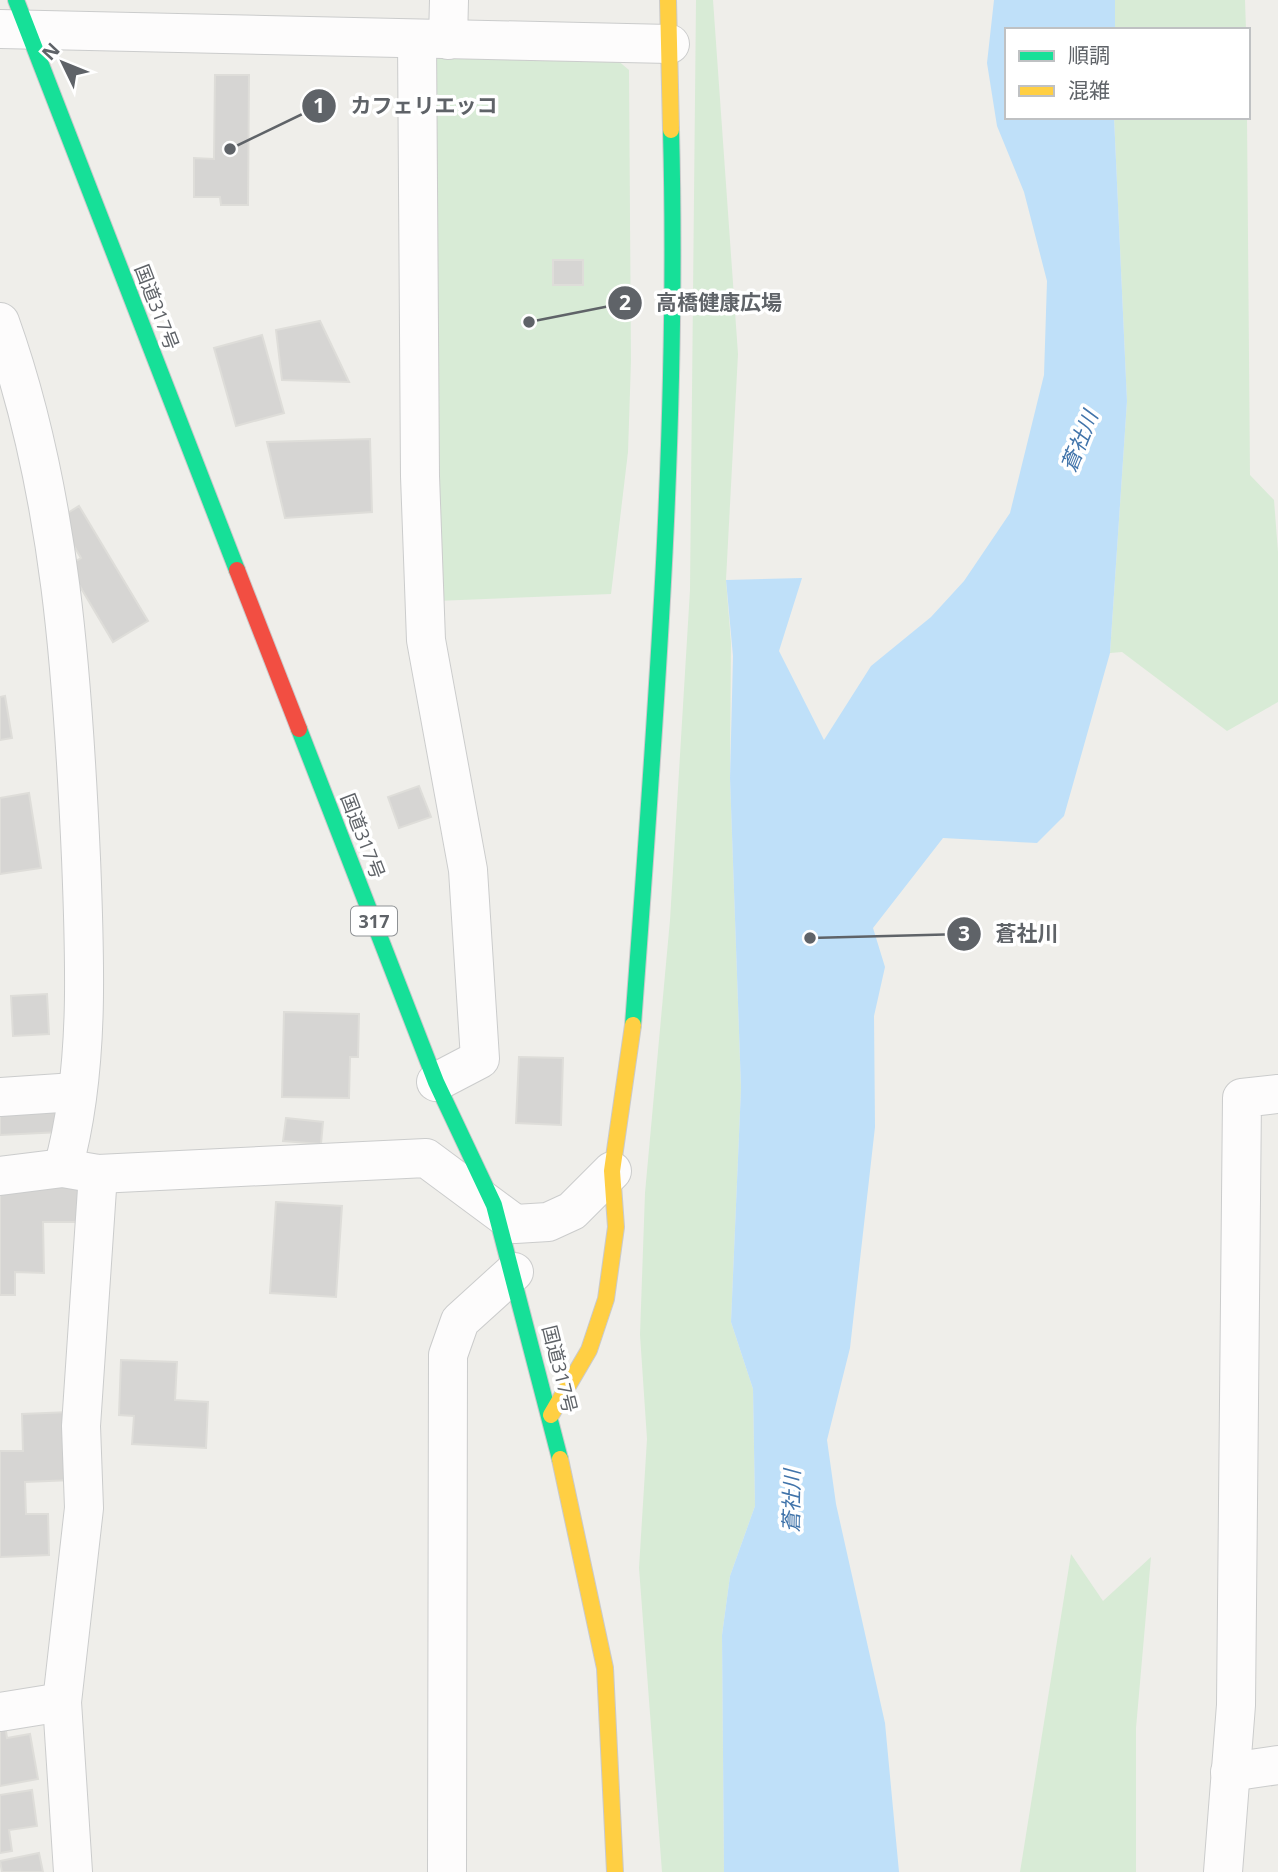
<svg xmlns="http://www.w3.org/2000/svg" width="1278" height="1872" viewBox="0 0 1278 1872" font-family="'Open Sans','Noto Sans JP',sans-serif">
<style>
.green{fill:#d8ebd6}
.water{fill:#bfe0f9}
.building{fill:#d6d5d3;stroke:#deddd9;stroke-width:2}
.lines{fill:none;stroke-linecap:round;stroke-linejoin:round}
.street-casing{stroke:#cbcccc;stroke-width:40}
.fast-casing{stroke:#cacacb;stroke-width:18}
.slow-casing{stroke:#cacacb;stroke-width:18}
.jam-casing{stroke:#cacacb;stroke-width:18}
.street{stroke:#fdfcfc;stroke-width:38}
.fast{stroke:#16e098;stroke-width:16}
.slow{stroke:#ffcf43;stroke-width:16}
.jam{stroke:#f24e42;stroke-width:16}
.labels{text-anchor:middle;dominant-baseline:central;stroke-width:7;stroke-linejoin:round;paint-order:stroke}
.shield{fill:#fff;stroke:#8f9295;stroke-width:2}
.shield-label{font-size:18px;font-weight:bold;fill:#5f6368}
.street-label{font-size:19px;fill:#5f6368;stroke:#fff}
.water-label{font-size:21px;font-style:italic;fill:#4174aa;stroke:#fff}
.leader{fill:none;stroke:#5f6368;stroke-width:2.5}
.callout-dot{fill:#5f6368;stroke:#fff;stroke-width:2.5}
.mark-label{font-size:21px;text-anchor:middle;font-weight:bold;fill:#fff}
.callout-label{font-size:21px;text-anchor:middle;font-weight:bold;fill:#5f6368;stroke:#fff;stroke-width:7;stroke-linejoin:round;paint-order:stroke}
</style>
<rect width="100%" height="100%" fill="#efeeea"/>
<g class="green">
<polygon points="696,0 713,0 738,354 726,580 731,643 730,778 741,1088 731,1322 753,1389 755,1506 730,1576 722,1635 724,1872 662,1872 639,1568 647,1439 640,1335 645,1193 670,920 690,590"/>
<polygon points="1115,0 1245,0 1246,30 1115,30"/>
<polygon points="610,54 629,70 631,361 628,452 611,594 436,601 427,58"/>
<polygon points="1114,117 1247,117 1250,475 1274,500 1278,552 1278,702 1227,731 1122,652 1110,653 1127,401"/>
<polygon points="1071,1554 1103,1601 1151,1557 1136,1728 1136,1872 1020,1872"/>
</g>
<polygon class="water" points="994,0 1115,0 1115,30 1007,30 1007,117 1114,117 1127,401 1110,653 1064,816 1037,843 943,838 873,928 885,967 874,1016 875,1127 850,1348 827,1440 836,1504 885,1723 899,1872 724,1872 722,1635 730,1576 755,1506 753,1389 731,1322 741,1088 730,778 733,656 726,580 802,578 779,651 824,740 871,666 931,617 964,581 1010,513 1044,375 1047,281 1024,192 997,126 987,63"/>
<g class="building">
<polygon points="215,75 249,75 248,205 221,205 220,197 194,197 194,158 214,159"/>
<rect x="553" y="260" width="30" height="25"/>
<polygon points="320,321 349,382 282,380 276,330"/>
<polygon points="262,335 284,413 236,426 214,348"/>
<polygon points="370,439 372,512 285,518 267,442"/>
<polygon points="79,506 148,621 113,642 68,566 81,558 58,519"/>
<polygon points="5,696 12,738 0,740 0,697"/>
<polygon points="419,786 431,817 399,828 388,797"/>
<polygon points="29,793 41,868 0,874 0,798"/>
<polygon points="47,994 49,1034 13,1036 11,996"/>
<polygon points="284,1012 359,1014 358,1057 350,1057 349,1098 282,1097"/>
<polygon points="519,1057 563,1058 561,1125 516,1123"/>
<polygon points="59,1100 61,1132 0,1135 0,1104"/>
<polygon points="286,1118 323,1122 321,1144 283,1141"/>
<polygon points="84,1180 85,1222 43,1222 44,1273 15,1272 15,1295 0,1295 0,1181"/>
<polygon points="276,1202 342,1206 336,1297 270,1293"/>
<polygon points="121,1360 177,1362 175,1400 208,1402 206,1448 132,1444 134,1416 119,1415"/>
<polygon points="70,1412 72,1480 25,1482 26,1514 48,1514 49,1555 0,1557 0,1451 23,1451 22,1414"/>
<polygon points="5,1725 7,1738 30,1734 38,1779 0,1786 0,1726"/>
<polygon points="32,1790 37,1826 9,1830 12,1851 0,1853 0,1795"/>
<polygon points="39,1853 43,1872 2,1872 0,1861"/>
</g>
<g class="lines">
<g class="street-casing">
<g id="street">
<polyline points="0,29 670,44"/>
<polyline points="417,39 420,476 426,640 468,870 480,1059 436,1082"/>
<polyline points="448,40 449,0"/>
<path d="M0,322C61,492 73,679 81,858C85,958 90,1071 63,1168"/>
<polyline points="0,1097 75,1092"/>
<polyline points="0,1176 63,1168 98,1174 426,1158 515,1224 548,1222 572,1211 612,1171"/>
<polyline points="0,1712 62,1702"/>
<polyline points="1230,1772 1278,1765"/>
<polyline points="73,1872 62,1702 84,1508 81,1426 98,1174"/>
<polyline points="447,1872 448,1355 460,1321 514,1272"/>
<polyline points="1223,1872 1236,1705 1242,1098 1278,1094"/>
</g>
</g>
<g class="fast-casing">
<g id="fast">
<polyline points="16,0 237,570"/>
<polyline points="299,729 436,1082 494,1205 560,1459"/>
<path d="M633,1025C655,727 679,429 671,130"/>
</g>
</g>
<g class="slow-casing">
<g id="slow">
<polyline points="668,0 671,130"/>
<polyline points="551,1415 589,1350 606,1299 616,1227 612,1171 633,1025"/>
<polyline points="560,1459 605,1668 615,1872"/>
</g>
</g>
<g class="jam-casing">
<polyline id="jam" points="237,570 299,729"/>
</g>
<use href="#street" class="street"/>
<use href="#fast" class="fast"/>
<use href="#slow" class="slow"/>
<use href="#jam" class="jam"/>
</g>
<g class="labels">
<rect class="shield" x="351" y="906.5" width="46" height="29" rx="5"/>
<g class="shield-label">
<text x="374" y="921">317</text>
</g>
<g class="street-label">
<text transform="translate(157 307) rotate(69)">国道317号</text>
<text transform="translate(363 836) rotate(69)">国道317号</text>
<text transform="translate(560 1369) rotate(76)">国道317号</text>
</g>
<g class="water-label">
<text transform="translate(1079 441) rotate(-68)">蒼社川</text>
<text transform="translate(791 1501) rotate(-89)">蒼社川</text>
</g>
</g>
<path class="leader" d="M230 149L319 106M529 322L625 303M810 938L964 934"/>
<g class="callout-dot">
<circle cx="230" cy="149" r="7"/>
<circle cx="529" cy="322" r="7"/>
<circle cx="810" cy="938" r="7"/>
<circle cx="319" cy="106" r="18"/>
<circle cx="625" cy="303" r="18"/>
<circle cx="964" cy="934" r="18"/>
</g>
<g class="mark-label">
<text x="319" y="113">1</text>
<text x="625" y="310">2</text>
<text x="964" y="941">3</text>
</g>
<g class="callout-label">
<text x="424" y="113">カフェリエッコ</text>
<text x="719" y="310">高橋健康広場</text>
<text x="1027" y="941">蒼社川</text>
</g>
<rect x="1005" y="28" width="245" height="91" fill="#ffffff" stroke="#bfc1c3" stroke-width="2"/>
<rect x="1019" y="51" width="35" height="10" fill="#16e098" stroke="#bfc1c3" stroke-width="2"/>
<text x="1068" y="63" font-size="21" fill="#5f6368">順調</text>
<rect x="1019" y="86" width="35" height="10" fill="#ffcf43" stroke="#bfc1c3" stroke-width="2"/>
<text x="1068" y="98" font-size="21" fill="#5f6368">混雑</text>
<g transform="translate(63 63) rotate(313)" stroke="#ffffff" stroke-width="5" paint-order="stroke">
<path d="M0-5L12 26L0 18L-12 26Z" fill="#5f6368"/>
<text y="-10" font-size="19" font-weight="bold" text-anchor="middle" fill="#5f6368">N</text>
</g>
</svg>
